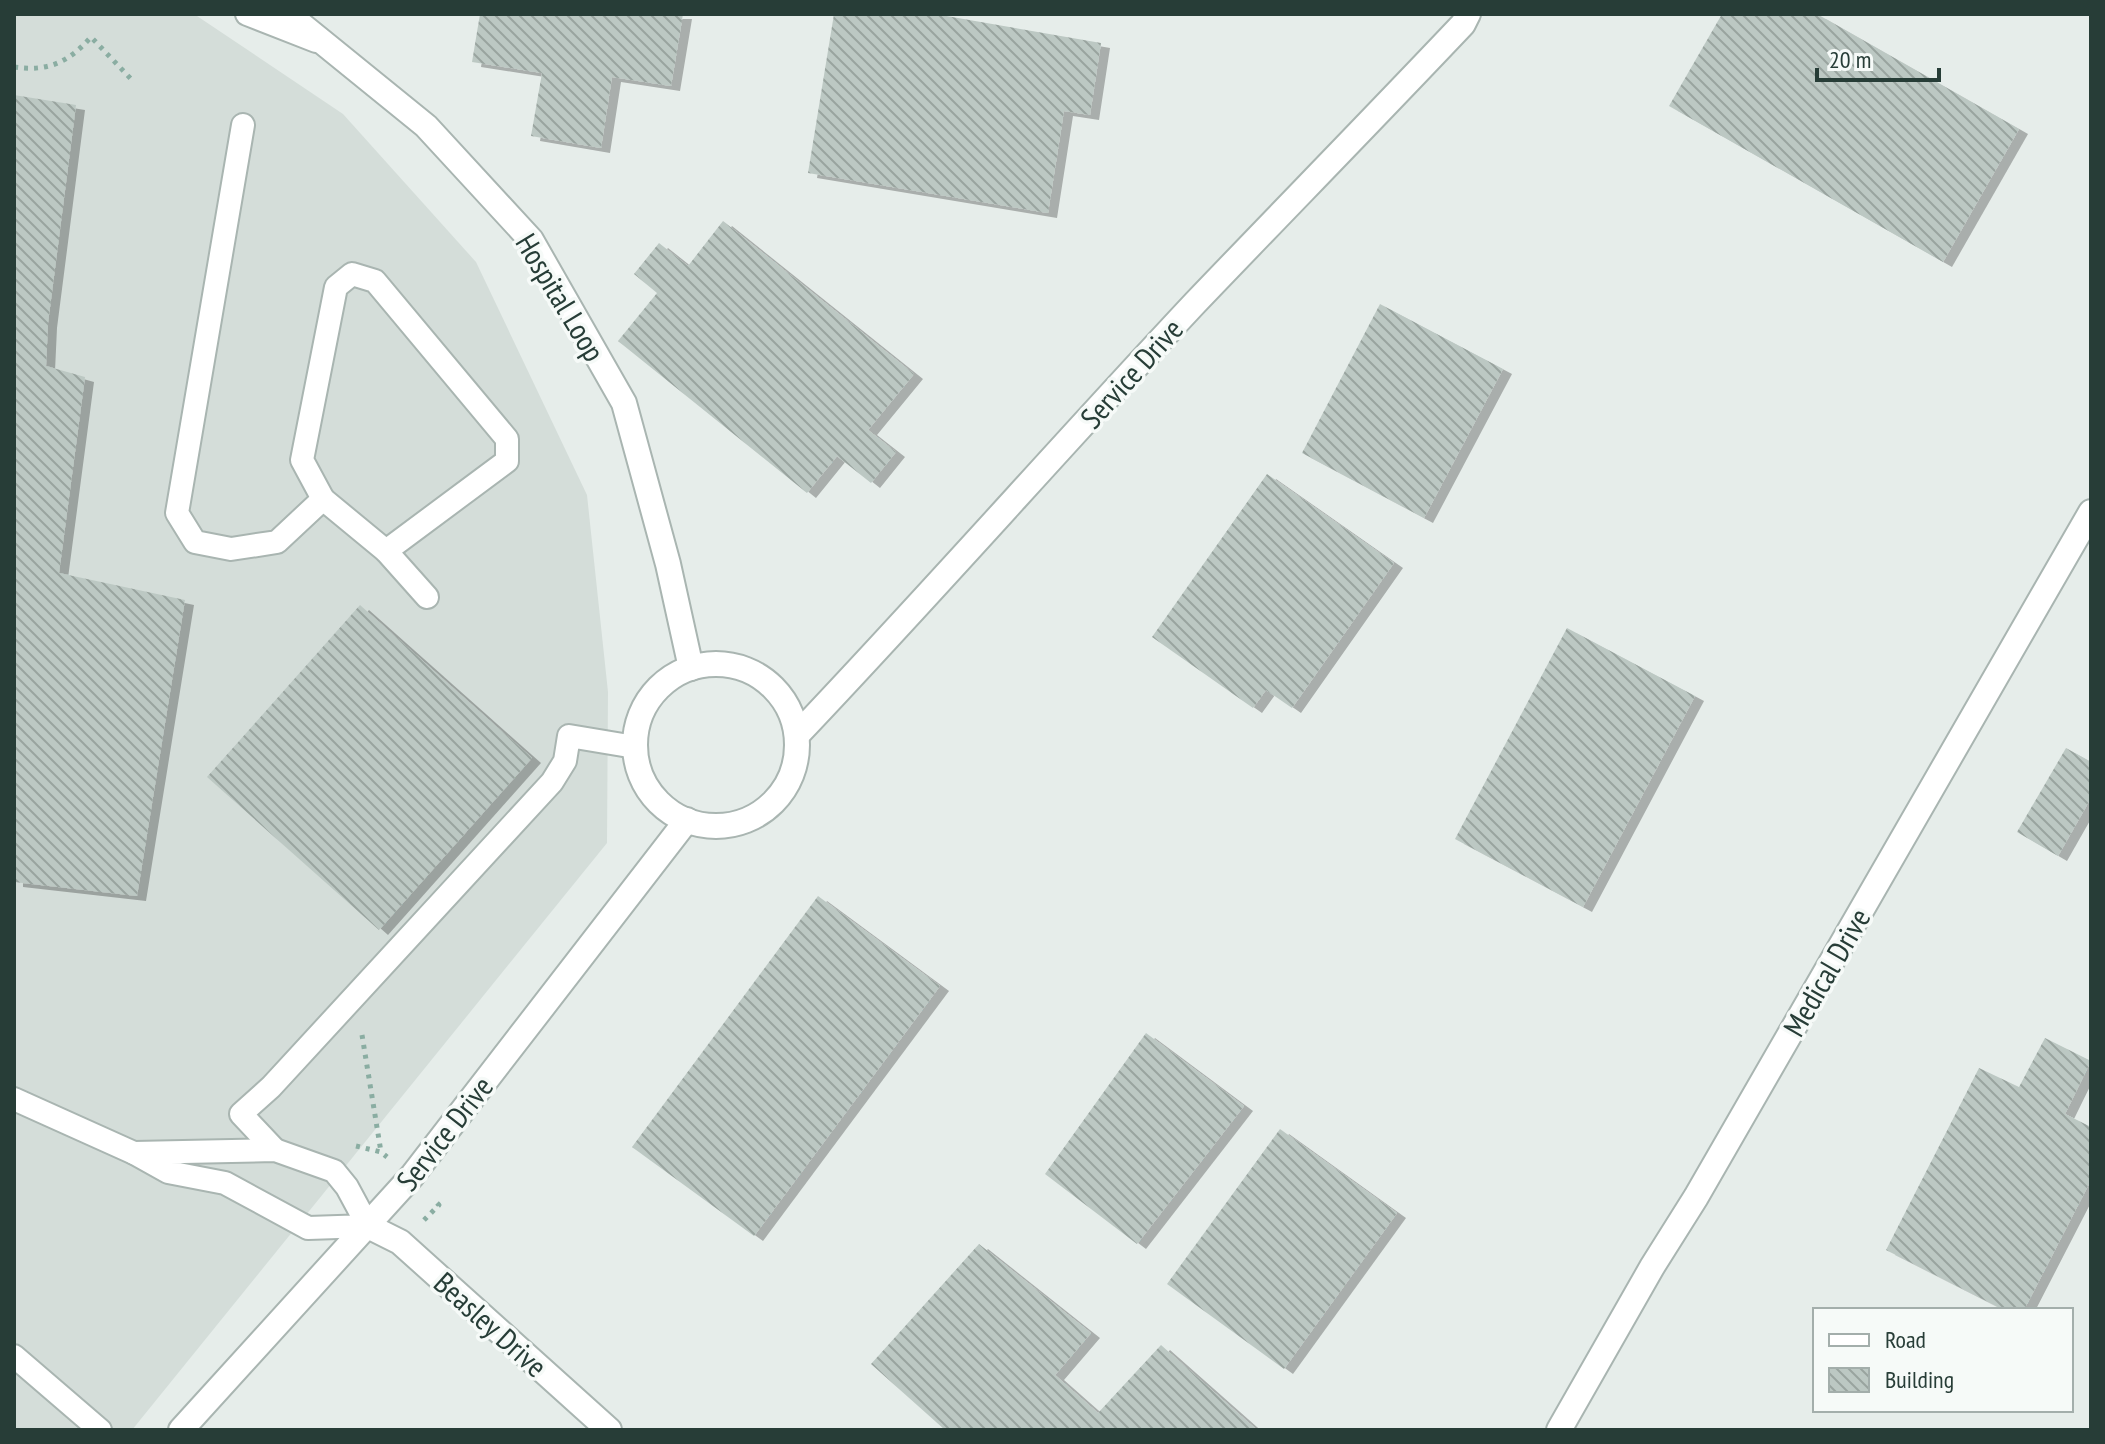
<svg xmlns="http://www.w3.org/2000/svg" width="2105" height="1444" viewBox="0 0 2105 1444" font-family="'PT Sans Narrow',sans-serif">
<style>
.built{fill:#d4ddd9}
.building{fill:url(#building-back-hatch);filter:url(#shadow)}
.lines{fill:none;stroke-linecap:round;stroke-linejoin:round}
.lane-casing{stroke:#a9b5b1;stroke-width:26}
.street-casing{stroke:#a9b5b1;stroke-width:28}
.path{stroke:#8aada2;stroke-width:5;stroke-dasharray:4 6;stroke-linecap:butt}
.lane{stroke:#fff;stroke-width:22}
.street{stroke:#fff;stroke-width:24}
.labels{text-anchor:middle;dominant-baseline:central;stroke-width:7;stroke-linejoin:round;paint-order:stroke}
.street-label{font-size:30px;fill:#273d37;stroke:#f6faf8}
</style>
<defs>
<pattern id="building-back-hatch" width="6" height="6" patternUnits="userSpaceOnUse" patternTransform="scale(2)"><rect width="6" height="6" fill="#bcc8c3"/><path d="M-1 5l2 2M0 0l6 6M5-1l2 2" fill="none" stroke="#99a49f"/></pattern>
<filter id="shadow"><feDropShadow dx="9" dy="5" stdDeviation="0" flood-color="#0004"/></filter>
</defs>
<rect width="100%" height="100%" fill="#e6edea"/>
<polygon class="built" points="14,14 194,14 343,114 476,262 587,495 608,692 607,843 132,1430 14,1430"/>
<g class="building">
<polygon points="480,14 683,14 671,86 612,77 601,148 531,136 542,73 472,62"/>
<polygon points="834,14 935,14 1101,43 1090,115 1064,111 1048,213 808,173"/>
<polygon points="1722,14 1817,14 2019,129 1943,262 1669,106"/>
<polygon points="14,95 76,105 48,323 46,366 85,377 59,573 185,600 137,896 14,882"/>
<polygon points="723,221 914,374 868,430 896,452 871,483 837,456 807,493 618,341 657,293 634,274 659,243 688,266"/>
<polygon points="1380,304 1503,369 1424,518 1302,453"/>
<polygon points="1267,474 1394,563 1292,708 1266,690 1253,708 1152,637"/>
<polygon points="360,605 532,758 379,930 207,777"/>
<polygon points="1567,628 1695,696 1583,907 1455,839"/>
<polygon points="2066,748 2091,762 2091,798 2058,856 2017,832"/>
<polygon points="818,896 940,986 754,1236 632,1147"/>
<polygon points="1146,1033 1244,1106 1137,1244 1045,1174"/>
<polygon points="2045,1038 2091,1061 2065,1114 2091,1127 2091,1180 2024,1310 2004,1310 1886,1250 1979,1068 2019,1087"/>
<polygon points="1280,1129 1397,1213 1284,1369 1167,1284"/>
<polygon points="979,1244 1091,1333 1055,1375 1098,1413 1161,1345 1257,1430 945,1430 871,1364"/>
</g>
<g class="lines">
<g class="lane-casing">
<g id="lane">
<polyline points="247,14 316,41"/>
<polyline points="243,125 177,513 195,542 231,549 277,542 323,499 386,551 427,597"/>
<polyline points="323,499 302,460 336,287 352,274 375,281 507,439 507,461 386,551"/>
<polyline points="14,1099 134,1153"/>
<polyline points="275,1150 241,1114 271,1087 552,782 565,761 569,736 635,747"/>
<polygon points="275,1150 334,1171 347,1187 368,1226 308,1228 225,1183 168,1172 134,1153"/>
<polyline points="14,1356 100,1430"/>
</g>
</g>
<g class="street-casing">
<g id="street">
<polyline points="288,14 426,126 531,240 624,403 668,564 691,668"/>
<circle cx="716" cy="745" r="81"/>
<path d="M797,735C932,593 1061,446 1195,303C1284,210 1374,118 1463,24L1468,14"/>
<polyline points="368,1226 400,1242 609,1430"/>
<polyline points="181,1430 412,1176 687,820"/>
<polyline points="1559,1430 1652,1267 1696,1197 2091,512"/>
</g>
</g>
<g class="path">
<path d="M14,67C48,72 69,62 91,37L132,80"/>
<polyline points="362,1035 381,1152"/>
<polyline points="356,1146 381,1152 387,1157"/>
<polyline points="424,1220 439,1205 433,1199"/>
</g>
<use href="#lane" class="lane"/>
<use href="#street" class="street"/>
</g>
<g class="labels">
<g class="street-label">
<text transform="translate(561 297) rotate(59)">Hospital Loop</text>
<text transform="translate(1131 373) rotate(-48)">Service Drive</text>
<text transform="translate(1826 972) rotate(-60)">Medical Drive</text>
<text transform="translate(444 1133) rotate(-52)">Service Drive</text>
<text transform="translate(491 1324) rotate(42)">Beasley Drive</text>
</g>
</g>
<rect width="2105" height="1444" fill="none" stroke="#273d37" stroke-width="32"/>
<rect x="1813" y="1308" width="260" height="104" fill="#f6faf8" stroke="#a3aeab" stroke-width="2"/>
<rect x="1829" y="1334" width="40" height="12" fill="#ffffff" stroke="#a3aeab" stroke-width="2"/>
<text x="1885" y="1348" font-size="24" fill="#273d37">Road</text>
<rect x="1829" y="1368" width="40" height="24" fill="url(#building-back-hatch)" stroke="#a3aeab" stroke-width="2"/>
<text x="1885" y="1388" font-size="24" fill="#273d37">Building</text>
<path d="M1817 68v12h122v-12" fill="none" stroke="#273d37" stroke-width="4"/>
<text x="1829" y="68" font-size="24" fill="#273d37" stroke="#f6faf8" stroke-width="6" paint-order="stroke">20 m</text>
</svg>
